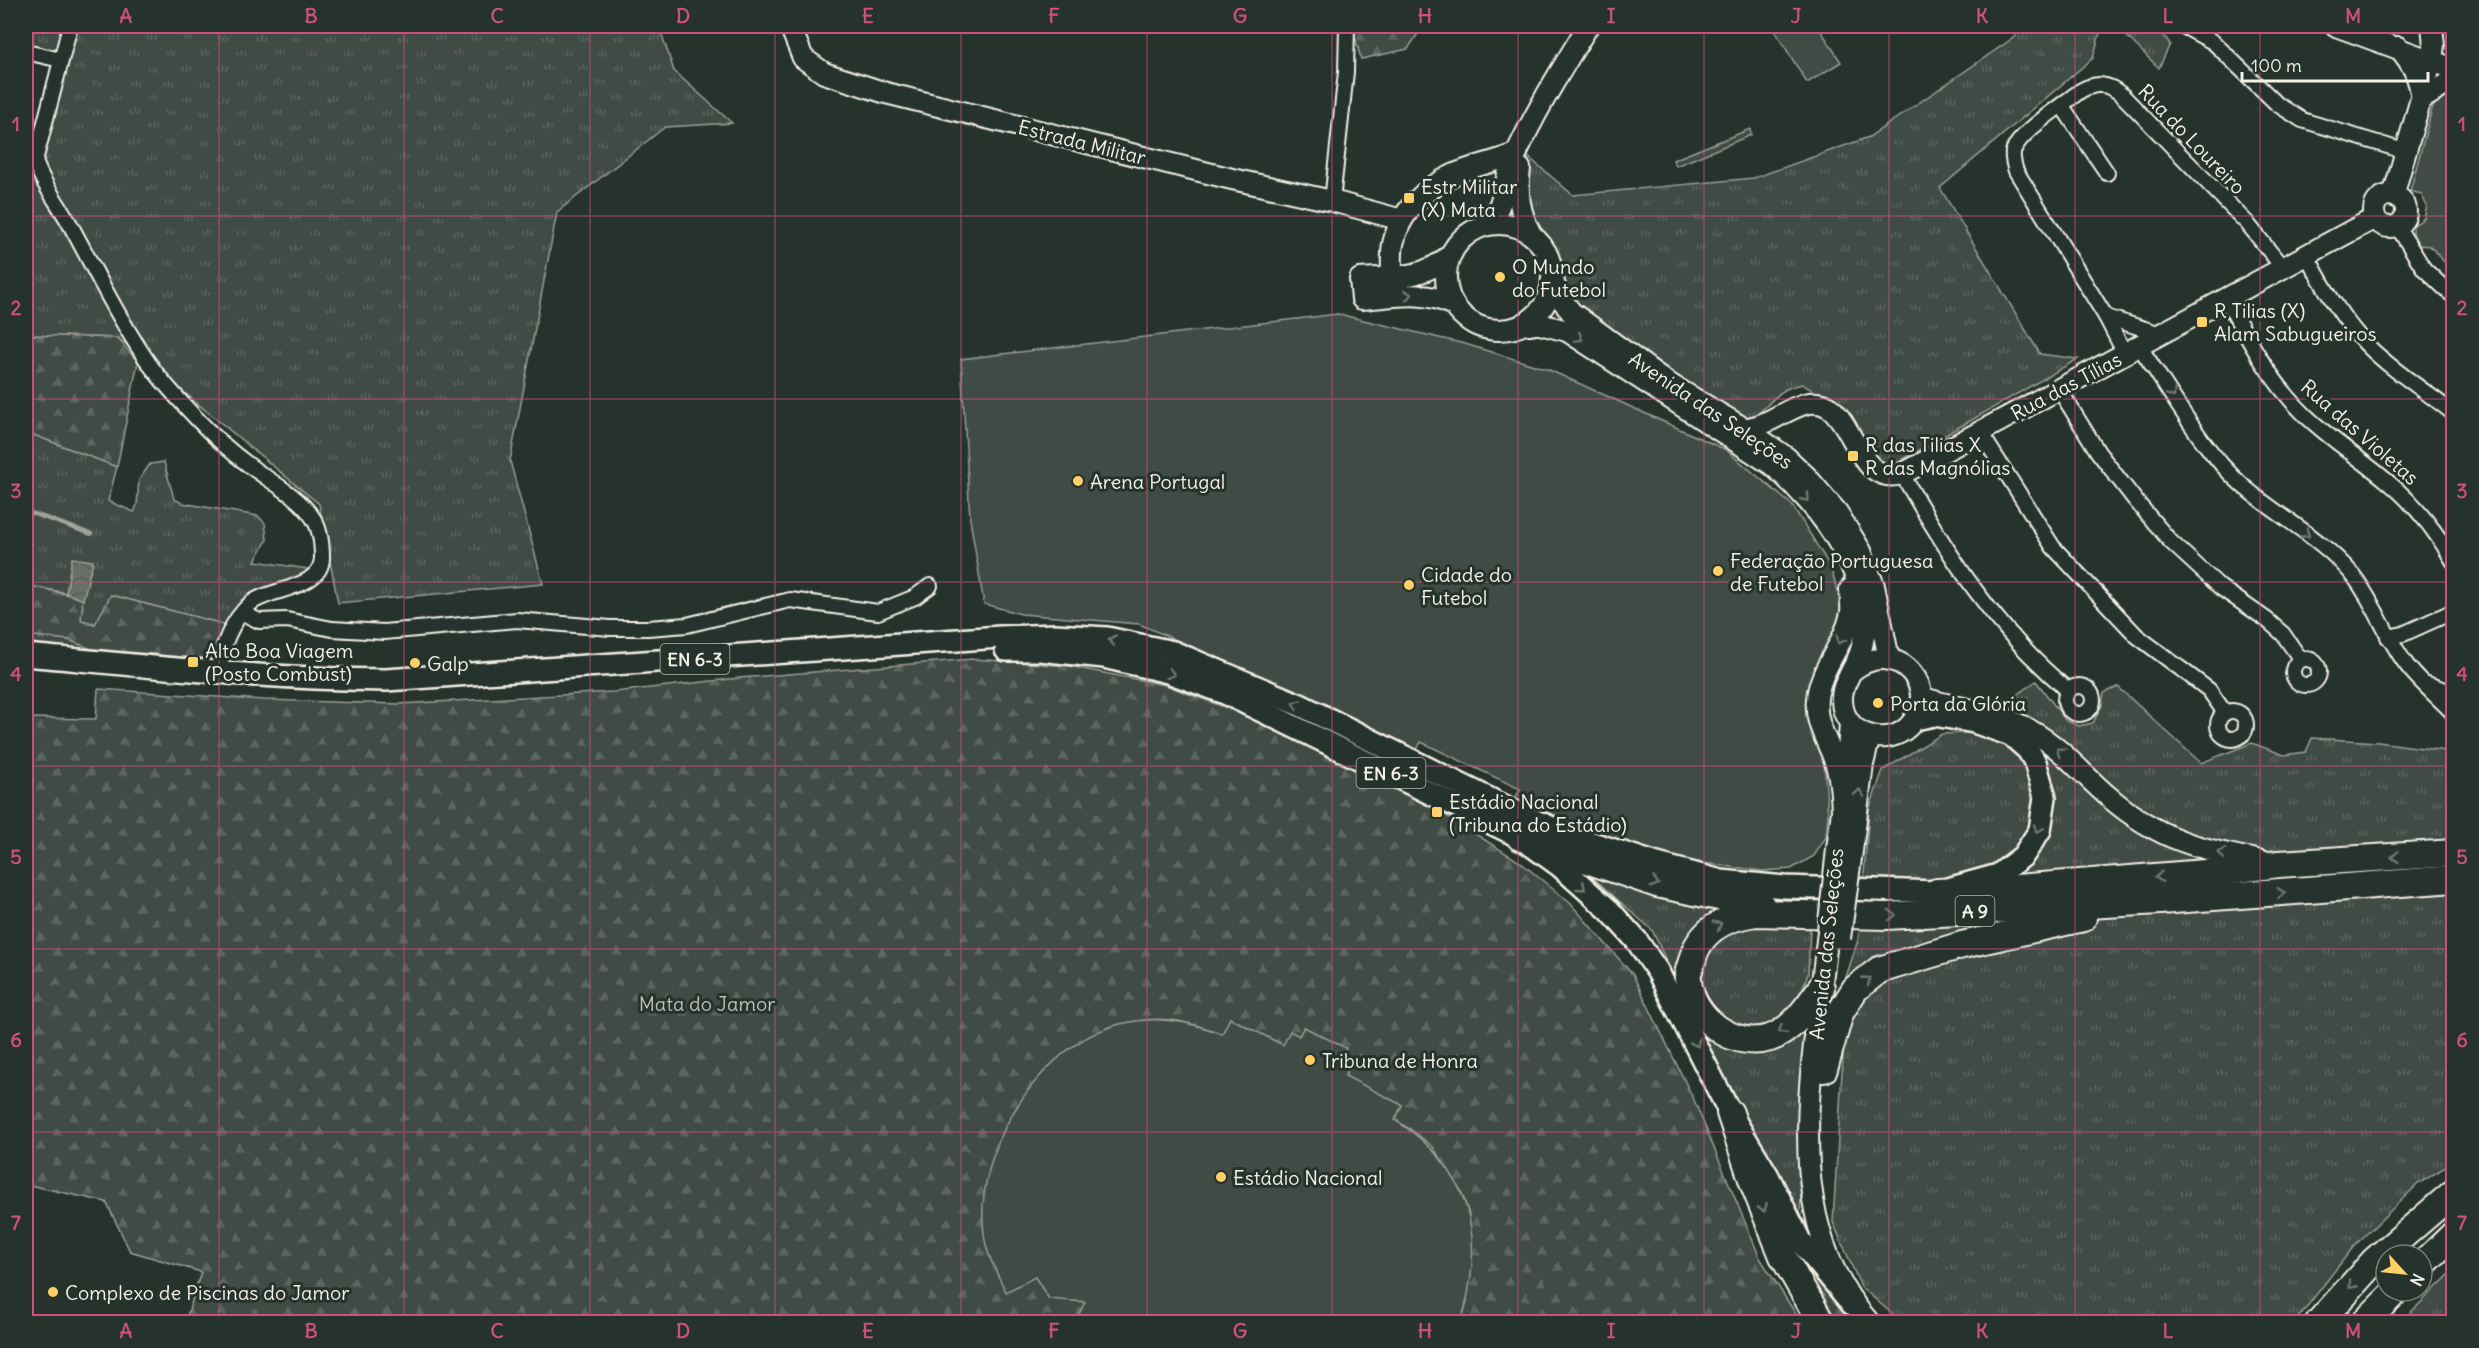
<svg xmlns="http://www.w3.org/2000/svg" width="2479" height="1348" viewBox="0 0 2479 1348" font-family="Delius,sans-serif">
<style>
.grass{fill:url(#grass-tufts);stroke:#9a9e96;stroke-width:1.5}
.forest{fill:url(#forest-firs);stroke:#9a9e96;stroke-width:1.5}
.park{fill:#414b45;stroke:#9a9e96;stroke-width:1.5}
.water{fill:url(#water-waves);stroke:#9fa39b;stroke-width:1.5}
.lines{fill:none;stroke-linecap:round;stroke-linejoin:round}
.stream{stroke:#9fa39b;stroke-width:4}
.street-casing{stroke:#f4f1e8;stroke-width:18}
.secondary-casing{stroke:#f4f1e8;stroke-width:24}
.primary-casing{stroke:#f4f1e8;stroke-width:26}
.highway-casing{stroke:#f4f1e8;stroke-width:30}
.street{stroke:#26332d;stroke-width:14}
.secondary{stroke:#26332d;stroke-width:20}
.primary{stroke:#26332d;stroke-width:21}
.highway{stroke:#26332d;stroke-width:26}
.secondary-bridge-casing{stroke:#f4f1e8;stroke-width:24;stroke-linecap:butt}
.secondary-bridge{stroke:#26332d;stroke-width:20}
.oneway{stroke:#6e766e}
.grid{fill:none;stroke:#ce4e7e;stroke-width:1.5;stroke-opacity:0.55}
.poi-dot{fill:#ffd166;stroke:#26332d;stroke-width:2}
.labels{text-anchor:middle;dominant-baseline:central;stroke-width:6;stroke-linejoin:round;paint-order:stroke}
.shield{fill:#26332d;stroke:#b6b8b0;stroke-width:1.5}
.shield-label{font-size:18px;font-weight:bold;fill:#f4f1e8}
.street-label{font-size:20px;fill:#f4f1e8;stroke:#26332d}
.poi-label{font-size:20px;fill:#f4f1e8;stroke:#26332d;text-anchor:start}
.park-label{font-size:20px;fill:#bebfb7;stroke:#26332d}
.neatline{fill:none;stroke:#ce4e7e;stroke-width:2}
.grid-label{font-size:20px;text-anchor:middle;font-weight:bold;fill:#ce4e7e}
</style>
<defs>
<pattern id="grass-tufts" width="24" height="20" patternUnits="userSpaceOnUse" patternTransform="scale(1.5)"><rect width="24" height="20" fill="#414b45"/><path d="M3 7l-1-3M5 7V3M7 7l1-3M15 17l-1-3M17 17v-4M19 17l1-3" fill="none" stroke="#5d6560"/></pattern>
<pattern id="forest-firs" width="22" height="20" patternUnits="userSpaceOnUse" patternTransform="scale(1.5)"><rect width="22" height="20" fill="#414b45"/><path d="M5 1l3.5 6h-7zM16 11l3.5 6h-7z" fill="#5d6560"/></pattern>
<pattern id="water-waves" width="16" height="10" patternUnits="userSpaceOnUse" patternTransform="scale(1.5)"><rect width="16" height="10" fill="#676f68"/><path d="M0 5q4-4 8 0t8 0" fill="none" stroke="#565a55"/></pattern>
</defs>
<rect width="100%" height="100%" fill="#26332d"/>
<filter id="ink" filterUnits="userSpaceOnUse"><feTurbulence type="fractalNoise" baseFrequency=".0167" numOctaves="2"/><feDisplacementMap in="SourceGraphic" scale="12" xChannelSelector="R" yChannelSelector="G"/><feConvolveMatrix kernelMatrix="1 2 1 2 8 2 1 2 1" color-interpolation-filters="sRGB"/></filter>
<g filter="url(#ink)">
<g class="grass">
<polygon points="26,26 659,26 674,71 732,123 665,127 557,212 510,461 543,584 338,603 319,504 118,338 26,335 26,173 37,169 60,60 26,52"/>
<path d="M2009,26H2102L2093,58L1940,188L2040,354L2078,359L1893,465L1883,468L1836,404L1802,384C1795,386 1788,387 1783,391C1769,400 1760,418 1743,420L1569,302L1560,260L1546,240L1531,224L1522,165L1527,156L1573,195L1754,178L1869,137L2016,36Z"/>
<polygon points="2116,26 2162,26 2165,37 2170,44 2159,68"/>
<polygon points="26,432 117,467 108,501 134,512 137,505 139,480 150,464 164,462 174,499 182,503 258,516 265,523 267,540 255,561 308,569 302,579 242,599 227,625 111,595 96,624 81,620 66,593 26,585"/>
<polygon points="26,635 69,640 109,656 26,649"/>
<polygon points="2036,681 2066,721 2079,726 2093,723 2102,705 2104,693 2118,687 2201,763 2252,743 2284,755 2306,752 2312,738 2378,742 2453,752 2453,1162 2418,1184 2354,1246 2295,1322 1902,1322 1861,1287 1833,1222 1843,1056 1844,983 1859,937 1869,810 1883,770 1942,734 1963,733"/>
<polygon points="1584,870 1723,907 1680,976 1750,1052 1775,1051 1808,1026 1800,1218 1731,1101 1652,930"/>
<polygon points="1756,921 1797,924 1810,929 1808,974 1797,1002 1763,1029 1735,1028 1711,1014 1700,986 1705,961 1722,930"/>
<polygon points="2453,1271 2453,1322 2401,1322"/>
</g>
<g class="forest">
<polygon points="1352,26 1423,26 1408,49 1361,59"/>
<polygon points="26,335 117,338 138,362 117,467 26,432"/>
<polygon points="26,585 83,598 81,620 95,624 111,595 227,625 209,658 109,656 69,640 26,635"/>
<path d="M973,659L1068,666L1165,685L1235,711L1423,801L1520,862L1570,903L1633,975L1694,1100L1760,1258L1801,1322H1461L1467,1301L1469,1214L1461,1191L1433,1147L1413,1131L1395,1120L1402,1105L1344,1076L1341,1058L1345,1048L1304,1027L1299,1036L1283,1045L1230,1019L1223,1034C1198,1025 1173,1017 1147,1020C1054,1028 993,1119 985,1205L1035,1277L1085,1302L1075,1322H185L201,1272L130,1251L106,1202L29,1185L26,1199V718L96,719L98,689L263,700L399,704L614,692L739,678Z"/>
<polygon points="1792,1252 1851,1322 1836,1322 1813,1291"/>
</g>
<g class="park">
<polygon points="1772,26 1818,26 1841,62 1807,83"/>
<polygon points="2453,87 2453,272 2430,246 2419,245 2413,233 2413,226 2424,218 2427,206 2421,194 2410,191 2432,109 2441,94"/>
<polygon points="1750,129 1751,135 1676,166 1673,160"/>
<polygon points="1338,314 1465,344 1547,369 1726,450 1792,505 1830,566 1845,614 1824,697 1823,749 1828,815 1826,837 1814,856 1791,869 1762,871 1703,863 1647,852 1515,799 1520,789 1421,742 1416,751 1263,677 1139,624 1021,614 984,604 970,519 961,359"/>
<path d="M1230,1018L1283,1045L1290,1031L1299,1036L1304,1027L1346,1048L1341,1058L1351,1063L1345,1076L1402,1105L1395,1120C1473,1169 1486,1238 1461,1322H1075L1085,1302L1049,1299L1035,1277L1006,1292C999,1277 990,1262 986,1245C967,1161 1035,1046 1120,1024C1156,1015 1188,1021 1222,1034Z"/>
</g>
<polygon class="water" points="72,558 93,561 83,600 66,593"/>
<g class="lines">
<polyline class="stream" points="26,511 91,534"/>
<g class="street-casing">
<g id="street">
<path d="M70,26L35,161C43,186 60,205 72,228C96,272 118,318 146,359C159,379 179,400 196,418C212,435 231,452 250,466C271,482 299,496 313,518C320,528 322,546 322,558C321,590 268,588 250,604C231,621 221,648 218,673"/>
<polyline points="2183,26 2213,42 2277,104 2302,120 2407,152"/>
<polyline points="26,52 61,60"/>
<polyline points="2062,106 2107,173"/>
<polyline points="1332,201 1346,72 1347,26"/>
<polyline points="2397,226 2424,269 2454,297"/>
<path d="M2307,256C2324,287 2341,318 2366,344C2392,371 2425,390 2454,414"/>
<path d="M2226,299C2249,341 2271,382 2305,415C2331,440 2360,458 2387,481C2414,503 2436,531 2454,562"/>
<polyline points="2106,317 2125,354"/>
<path d="M2161,334L2106,317L2016,171C2014,165 2012,159 2013,152C2018,133 2064,104 2080,91C2096,82 2108,83 2122,95L2247,223L2283,268"/>
<path d="M2139,346C2170,390 2202,450 2242,485C2277,516 2322,538 2352,574C2374,601 2385,636 2406,664C2418,681 2439,698 2454,714"/>
<polyline points="2059,389 2098,452 2135,500 2171,542 2221,588 2267,620 2283,634 2301,660"/>
<polyline points="1980,432 2053,547 2137,636 2209,690 2225,713"/>
<path d="M1902,474C1949,556 1995,630 2069,691"/>
<polyline points="243,613 259,621 287,620 332,629 384,632 517,620 610,628 648,628 687,625 790,600 878,612 915,597 930,586"/>
<polyline points="2388,637 2403,634 2454,611"/>
<circle cx="2306" cy="672" r="13"/>
<polyline points="2427,684 2454,693"/>
<circle cx="2079" cy="700" r="14"/>
<circle cx="2232" cy="725" r="14"/>
</g>
</g>
<g class="secondary-casing">
<g id="secondary">
<polyline points="790,26 803,58 824,73 886,93 1232,179 1332,201 1402,220"/>
<polyline points="2336,26 2454,69"/>
<path d="M2398,47C2413,64 2419,77 2422,99L2454,80"/>
<path d="M1520,168C1517,193 1519,212 1531,234"/>
<circle cx="2390" cy="211" r="16"/>
<polyline points="2393,196 2432,60 2434,45 2432,26"/>
<circle cx="1499" cy="277" r="53"/>
<path d="M1486,225C1506,205 1502,186 1512,163C1533,115 1561,70 1588,26"/>
<path d="M1450,255C1425,279 1393,277 1360,279L1362,299C1393,297 1424,289 1453,305"/>
<path d="M1392,276C1392,266 1391,254 1393,244C1400,211 1426,187 1455,174C1475,165 1497,162 1517,153"/>
<polyline points="1552,276 1557,293 1571,312 1668,383 1744,428 1786,457 1807,477 1837,512 1861,551 1874,586 1889,659"/>
<path d="M1523,324H1540L1567,331L1772,465C1819,505 1883,586 1860,653C1853,673 1836,688 1844,712C1853,737 1888,746 1908,727C1944,692 1899,635 1853,670"/>
<path d="M1744,428C1774,428 1803,389 1830,408C1856,428 1860,485 1902,474L2375,218"/>
<path d="M1921,697C1958,710 1999,710 2033,732C2063,749 2083,775 2109,797C2159,840 2199,849 2262,861"/>
<path d="M1842,811C1841,795 1841,780 1836,765C1829,742 1814,724 1817,699C1820,667 1846,643 1851,612C1852,605 1850,597 1850,589"/>
<polyline points="1837,849 1846,780 1850,723"/>
<polyline points="1852,851 1863,764 1870,736"/>
<path d="M1826,949C1812,1072 1778,1220 1869,1322"/>
</g>
</g>
<g class="primary-casing">
<g id="primary">
<polyline points="1006,650 1040,650 1104,657 1168,672 1225,693 1520,837 1560,866 1609,910 1637,941 1658,972 1730,1113 1768,1176 1800,1241 1852,1304"/>
<path d="M26,655C146,666 265,679 386,680L1000,637L1055,635L1107,638L1173,652L1300,705L1528,818L1577,838L1657,864L1721,881L1785,887L1937,892L1998,875L2023,856L2040,830L2045,797L2035,762L2028,750L2011,735L1974,722L1934,715L1915,719"/>
</g>
</g>
<g class="highway-casing">
<g id="highway">
<polyline points="1520,837 1657,884 1762,906"/>
<polyline points="1937,892 2004,889 2205,873 2279,864 2454,853"/>
<path d="M1821,988C1808,1006 1792,1031 1770,1038C1733,1050 1690,1017 1688,979C1687,974 1690,967 1692,961C1699,930 1726,917 1756,913L1886,916L2160,901L2454,879"/>
<polyline points="1824,1069 1840,1013 1855,989 1879,970 1962,945 2083,918"/>
<polyline points="1730,1113 1754,1185 1783,1256 1821,1322"/>
<polyline points="2422,1265 2454,1234"/>
<polyline points="2319,1322 2375,1260 2454,1192"/>
<polyline points="2365,1322 2396,1291"/>
</g>
</g>
<use href="#street" class="street"/>
<use href="#secondary" class="secondary"/>
<use href="#primary" class="primary"/>
<use href="#highway" class="highway"/>
<g class="secondary-bridge-casing">
<g id="secondary-bridge">
<polyline points="1840,938 1852,851"/>
<polyline points="1826,949 1837,849"/>
</g>
</g>
<use href="#secondary-bridge" class="secondary-bridge"/>
</g>
<defs><path id="oneway-chevron" d="M-2-3.5L2.5 0L-2 3.5" fill="none" stroke-width="1.6" stroke-linecap="round" stroke-linejoin="round" transform="scale(1.5)"/></defs>
<g class="oneway">
<use href="#oneway-chevron" transform="translate(1408 295) rotate(-5)"/>
<use href="#oneway-chevron" transform="translate(1579 338) rotate(32)"/>
<use href="#oneway-chevron" transform="translate(2172 394) rotate(58)"/>
<use href="#oneway-chevron" transform="translate(1806 498) rotate(48)"/>
<use href="#oneway-chevron" transform="translate(2306 534) rotate(36)"/>
<use href="#oneway-chevron" transform="translate(1112 640) rotate(-170)"/>
<use href="#oneway-chevron" transform="translate(1840 640) rotate(118)"/>
<use href="#oneway-chevron" transform="translate(1171 674) rotate(18)"/>
<use href="#oneway-chevron" transform="translate(1296 704) rotate(-156)"/>
<use href="#oneway-chevron" transform="translate(2060 751) rotate(-143)"/>
<use href="#oneway-chevron" transform="translate(1859 793) rotate(-82)"/>
<use href="#oneway-chevron" transform="translate(2038 829) rotate(111)"/>
<use href="#oneway-chevron" transform="translate(2222 853) rotate(-169)"/>
<use href="#oneway-chevron" transform="translate(2395 857) rotate(176)"/>
<use href="#oneway-chevron" transform="translate(2159 877) rotate(175)"/>
<use href="#oneway-chevron" transform="translate(1655 883) rotate(16)"/>
<use href="#oneway-chevron" transform="translate(1582 887) rotate(41)"/>
<use href="#oneway-chevron" transform="translate(2281 893) rotate(-4)"/>
<use href="#oneway-chevron" transform="translate(1892 915) rotate(-2)"/>
<use href="#oneway-chevron" transform="translate(1718 925) rotate(-28)"/>
<use href="#oneway-chevron" transform="translate(1867 980) rotate(-39)"/>
<use href="#oneway-chevron" transform="translate(1782 1030) rotate(147)"/>
<use href="#oneway-chevron" transform="translate(1696 1043) rotate(64)"/>
<use href="#oneway-chevron" transform="translate(1763 1208) rotate(68)"/>
<use href="#oneway-chevron" transform="translate(2352 1285) rotate(132)"/>
</g>
</g>
<path class="grid" d="M219,26V1322M404,26V1322M590,26V1322M775,26V1322M961,26V1322M1147,26V1322M1332,26V1322M1518,26V1322M1704,26V1322M1889,26V1322M2075,26V1322M2260,26V1322M26,216H2454M26,399H2454M26,582H2454M26,766H2454M26,949H2454M26,1132H2454"/>
<g class="poi-dot">
<rect x="1403" y="192" width="12" height="12" rx="3"/>
<circle cx="1500" cy="277" r="6"/>
<rect x="2196" y="316" width="12" height="12" rx="3"/>
<rect x="1847" y="450" width="12" height="12" rx="3"/>
<circle cx="1078" cy="481" r="6"/>
<circle cx="1718" cy="571" r="6"/>
<circle cx="1409" cy="585" r="6"/>
<rect x="187" y="656" width="12" height="12" rx="3"/>
<circle cx="415" cy="663" r="6"/>
<circle cx="1878" cy="703" r="6"/>
<rect x="1431" y="806" width="12" height="12" rx="3"/>
<circle cx="1310" cy="1060" r="6"/>
<circle cx="1221" cy="1177" r="6"/>
<circle cx="53" cy="1292" r="6"/>
</g>
<g class="labels">
<g class="shield">
<rect x="660.5" y="644" width="69" height="30" rx="4.5"/>
<rect x="1356.5" y="758" width="69" height="30" rx="4.5"/>
<rect x="1955.5" y="896" width="39" height="30" rx="4.5"/>
</g>
<g class="shield-label">
<text x="695" y="659">EN 6-3</text>
<text x="1391" y="773">EN 6-3</text>
<text x="1975" y="911">A 9</text>
</g>
<g class="street-label">
<text transform="translate(2192 139) rotate(46)">Rua do Loureiro</text>
<text transform="translate(1082 142) rotate(14)">Estrada Militar</text>
<text transform="translate(2066 386) rotate(-28)">Rua das Tílias</text>
<text transform="translate(1711 410) rotate(34)">Avenida das Seleções</text>
<text transform="translate(2360 432) rotate(41)">Rua das Violetas</text>
<text transform="translate(1826 944) rotate(-84)">Avenida das Seleções</text>
</g>
<g class="poi-label">
<text x="1421" y="186">Estr Militar<tspan x="1421" dy="23">(X) Mata</tspan></text>
<text x="1512" y="266">O Mundo<tspan x="1512" dy="23">do Futebol</tspan></text>
<text x="2214" y="310">R Tilias (X)<tspan x="2214" dy="23">Alam Sabugueiros</tspan></text>
<text x="1865" y="444">R das Tilias X<tspan x="1865" dy="23">R das Magnólias</tspan></text>
<text x="1090" y="481">Arena Portugal</text>
<text x="1730" y="560">Federação Portuguesa<tspan x="1730" dy="23">de Futebol</tspan></text>
<text x="1421" y="574">Cidade do<tspan x="1421" dy="23">Futebol</tspan></text>
<text x="205" y="650">Alto Boa Viagem<tspan x="205" dy="23">(Posto Combust)</tspan></text>
<text x="427" y="663">Galp</text>
<text x="1890" y="703">Porta da Glória</text>
<text x="1449" y="801">Estádio Nacional<tspan x="1449" dy="23">(Tribuna do Estádio)</tspan></text>
<text x="1322" y="1060">Tribuna de Honra</text>
<text x="1233" y="1177">Estádio Nacional</text>
<text x="65" y="1292">Complexo de Piscinas do Jamor</text>
</g>
<g class="park-label">
<text x="707" y="1003">Mata do Jamor</text>
</g>
</g>
<rect width="2479" height="1348" fill="none" stroke="#26332d" stroke-width="66"/>
<g transform="translate(2404 1273) rotate(117)"><circle r="28" fill="#26332d" stroke="#787f78" stroke-width="1.5"/>
<path d="M0-4.5L10 22L0 15L-10 22Z" fill="#ffd166"/>
<text y="-9" font-size="16" font-weight="bold" text-anchor="middle" fill="#f4f1e8">N</text>
</g>
<path d="M2242 72v9h186v-9" fill="none" stroke="#f4f1e8" stroke-width="3"/>
<text x="2251" y="72" font-size="18" fill="#f4f1e8" stroke="#26332d" stroke-width="4.5" paint-order="stroke">100 m</text>
<rect x="33" y="33" width="2413" height="1282" class="neatline"/>
<g class="grid-label">
<text x="126" y="23">A</text>
<text x="311" y="23">B</text>
<text x="497" y="23">C</text>
<text x="683" y="23">D</text>
<text x="868" y="23">E</text>
<text x="1054" y="23">F</text>
<text x="1240" y="23">G</text>
<text x="1425" y="23">H</text>
<text x="1611" y="23">I</text>
<text x="1796" y="23">J</text>
<text x="1982" y="23">K</text>
<text x="2168" y="23">L</text>
<text x="2353" y="23">M</text>
<text x="16" y="131">1</text>
<text x="2462" y="131">1</text>
<text x="16" y="315">2</text>
<text x="2462" y="315">2</text>
<text x="16" y="498">3</text>
<text x="2462" y="498">3</text>
<text x="16" y="681">4</text>
<text x="2462" y="681">4</text>
<text x="16" y="864">5</text>
<text x="2462" y="864">5</text>
<text x="16" y="1047">6</text>
<text x="2462" y="1047">6</text>
<text x="16" y="1230">7</text>
<text x="2462" y="1230">7</text>
<text x="126" y="1338">A</text>
<text x="311" y="1338">B</text>
<text x="497" y="1338">C</text>
<text x="683" y="1338">D</text>
<text x="868" y="1338">E</text>
<text x="1054" y="1338">F</text>
<text x="1240" y="1338">G</text>
<text x="1425" y="1338">H</text>
<text x="1611" y="1338">I</text>
<text x="1796" y="1338">J</text>
<text x="1982" y="1338">K</text>
<text x="2168" y="1338">L</text>
<text x="2353" y="1338">M</text>
</g>
</svg>
